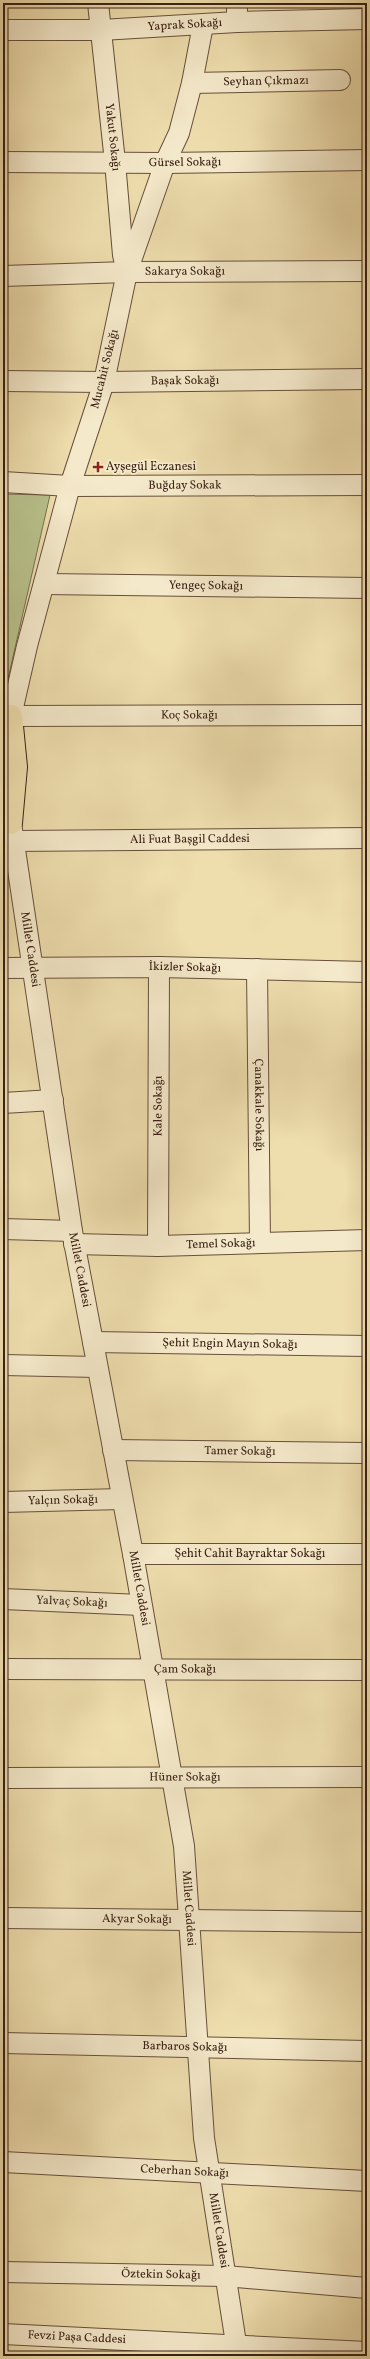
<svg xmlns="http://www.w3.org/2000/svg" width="370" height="2359" viewBox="0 0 370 2359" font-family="Vollkorn,serif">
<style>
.green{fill:#b8c18b;stroke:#797050}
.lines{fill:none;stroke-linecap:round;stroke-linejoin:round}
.minor-casing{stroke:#674f3b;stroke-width:22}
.major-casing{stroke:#3a2015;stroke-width:24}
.minor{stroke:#f4e9ca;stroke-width:20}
.major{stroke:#eeddad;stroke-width:22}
.poi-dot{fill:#8f2418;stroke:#f4e9ca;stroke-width:1.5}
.labels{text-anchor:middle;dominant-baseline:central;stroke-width:3.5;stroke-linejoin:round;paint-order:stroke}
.street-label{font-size:12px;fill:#3a2015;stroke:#f4e9ca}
.poi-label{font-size:12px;fill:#3a2015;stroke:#f4e9ca;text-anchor:start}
</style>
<rect width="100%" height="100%" fill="#eeddad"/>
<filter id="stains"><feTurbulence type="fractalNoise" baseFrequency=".005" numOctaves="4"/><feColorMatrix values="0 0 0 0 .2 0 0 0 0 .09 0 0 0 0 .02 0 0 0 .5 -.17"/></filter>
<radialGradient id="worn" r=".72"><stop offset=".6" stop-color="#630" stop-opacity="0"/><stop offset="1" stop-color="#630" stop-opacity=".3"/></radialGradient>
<polygon class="green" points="3,494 50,495 7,683 3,683"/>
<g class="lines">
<g class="minor-casing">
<g id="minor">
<path id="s1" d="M98,3L115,162L123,255L126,268"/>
<polyline points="237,22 237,3"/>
<path id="s2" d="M203,25L192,83L179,133L165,163L127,272L104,382L70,486L27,646L11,716L367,715"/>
<path id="s3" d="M3,30H101L237,22L367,19"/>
<path id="s4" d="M192,83L340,80"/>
<path id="s5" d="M3,162L165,163L367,160"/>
<path id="s6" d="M3,276L127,272L367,271"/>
<path id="s7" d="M3,381L104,382L367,379"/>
<path id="s8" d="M3,482L70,486L367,485"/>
<path id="s9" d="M44,584L367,588"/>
<path id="s10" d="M11,823L72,1231L133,1554L184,1846L204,2138L238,2356"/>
<path id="s11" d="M14,841L367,838"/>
<path id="s12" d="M3,968L159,967L367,972"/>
<path id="s13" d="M257,969L260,1242"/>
<polyline points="3,1103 53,1100"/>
<polyline points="3,1229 72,1231"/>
<path id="s14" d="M74,1244L158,1246L367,1240"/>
<path id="s15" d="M158,1246L159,967"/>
<path id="s16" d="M93,1342L367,1346"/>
<polyline points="3,1365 97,1367"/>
<path id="s17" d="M113,1450L367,1453"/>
<path id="s18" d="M3,1502L122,1499"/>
<path id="s19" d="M133,1554H367"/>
<path id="s20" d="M3,1599L141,1605"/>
<path id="s21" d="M3,1669L367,1670"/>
<path id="s22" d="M3,1778L367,1777"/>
<path id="s23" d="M3,1918L367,1922"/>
<path id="s24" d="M3,2043L367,2051"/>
<path id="s25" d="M3,2162L367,2181"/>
<path id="s26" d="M3,2272L225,2276L367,2288"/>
<path id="s27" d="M3,2334L367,2352"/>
</g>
</g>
<g class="major-casing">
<polyline id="major" points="3,717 11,716 16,767 11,823"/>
</g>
<use href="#minor" class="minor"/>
<use href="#major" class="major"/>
</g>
<path class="poi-dot" d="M96 461h4v4h4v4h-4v4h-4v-4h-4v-4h4z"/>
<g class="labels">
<g class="street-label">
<text stroke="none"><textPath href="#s3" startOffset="182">Yaprak Sokağı</textPath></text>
<text stroke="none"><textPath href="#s4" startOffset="74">Seyhan Çıkmazı</textPath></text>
<text stroke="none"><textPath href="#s1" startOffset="135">Yakut Sokağı</textPath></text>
<text stroke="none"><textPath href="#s5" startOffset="182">Gürsel Sokağı</textPath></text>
<text stroke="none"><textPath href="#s6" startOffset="182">Sakarya Sokağı</textPath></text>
<text transform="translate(105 369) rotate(-76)">Mucahit Sokağı</text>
<text stroke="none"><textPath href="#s7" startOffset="182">Başak Sokağı</textPath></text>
<text stroke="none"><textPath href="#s8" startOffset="182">Buğday Sokak</textPath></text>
<text stroke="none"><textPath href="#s9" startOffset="162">Yengeç Sokağı</textPath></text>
<text stroke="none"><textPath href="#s2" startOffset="897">Koç Sokağı</textPath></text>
<text stroke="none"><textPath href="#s11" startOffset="176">Ali Fuat Başgil Caddesi</textPath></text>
<text stroke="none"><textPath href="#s10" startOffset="128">Millet Caddesi</textPath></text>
<text stroke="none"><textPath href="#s12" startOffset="182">İkizler Sokağı</textPath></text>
<text stroke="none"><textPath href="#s13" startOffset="136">Çanakkale Sokağı</textPath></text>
<text stroke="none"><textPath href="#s15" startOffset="140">Kale Sokağı</textPath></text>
<text stroke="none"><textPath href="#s14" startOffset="147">Temel Sokağı</textPath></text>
<text stroke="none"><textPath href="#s10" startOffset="452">Millet Caddesi</textPath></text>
<text stroke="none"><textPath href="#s16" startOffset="137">Şehit Engin Mayın Sokağı</textPath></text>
<text stroke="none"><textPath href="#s17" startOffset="127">Tamer Sokağı</textPath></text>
<text stroke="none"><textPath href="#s18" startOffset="60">Yalçın Sokağı</textPath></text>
<text stroke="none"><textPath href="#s19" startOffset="117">Şehit Cahit Bayraktar Sokağı</textPath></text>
<text stroke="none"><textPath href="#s10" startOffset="776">Millet Caddesi</textPath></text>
<text stroke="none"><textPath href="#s20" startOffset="69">Yalvaç Sokağı</textPath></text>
<text stroke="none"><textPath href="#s21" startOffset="182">Çam Sokağı</textPath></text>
<text stroke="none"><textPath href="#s22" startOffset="182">Hüner Sokağı</textPath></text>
<text stroke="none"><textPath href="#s10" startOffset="1100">Millet Caddesi</textPath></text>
<text stroke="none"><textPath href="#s23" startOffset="134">Akyar Sokağı</textPath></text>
<text stroke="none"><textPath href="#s24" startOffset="182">Barbaros Sokağı</textPath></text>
<text stroke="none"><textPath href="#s25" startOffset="182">Ceberhan Sokağı</textPath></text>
<text stroke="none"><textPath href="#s10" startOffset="1424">Millet Caddesi</textPath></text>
<text stroke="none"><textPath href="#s26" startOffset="158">Öztekin Sokağı</textPath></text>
<text stroke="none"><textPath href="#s27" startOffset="74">Fevzi Paşa Caddesi</textPath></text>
</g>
<g class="poi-label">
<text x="106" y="467">Ayşegül Eczanesi</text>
</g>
</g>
<rect width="370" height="2359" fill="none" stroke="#eeddad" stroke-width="16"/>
<rect x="4" y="4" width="362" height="2351" fill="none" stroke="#3a2015" stroke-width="2"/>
<rect x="8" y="8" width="354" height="2343" fill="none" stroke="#3a2015"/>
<rect width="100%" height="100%" filter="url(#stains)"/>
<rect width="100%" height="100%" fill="url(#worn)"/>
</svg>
